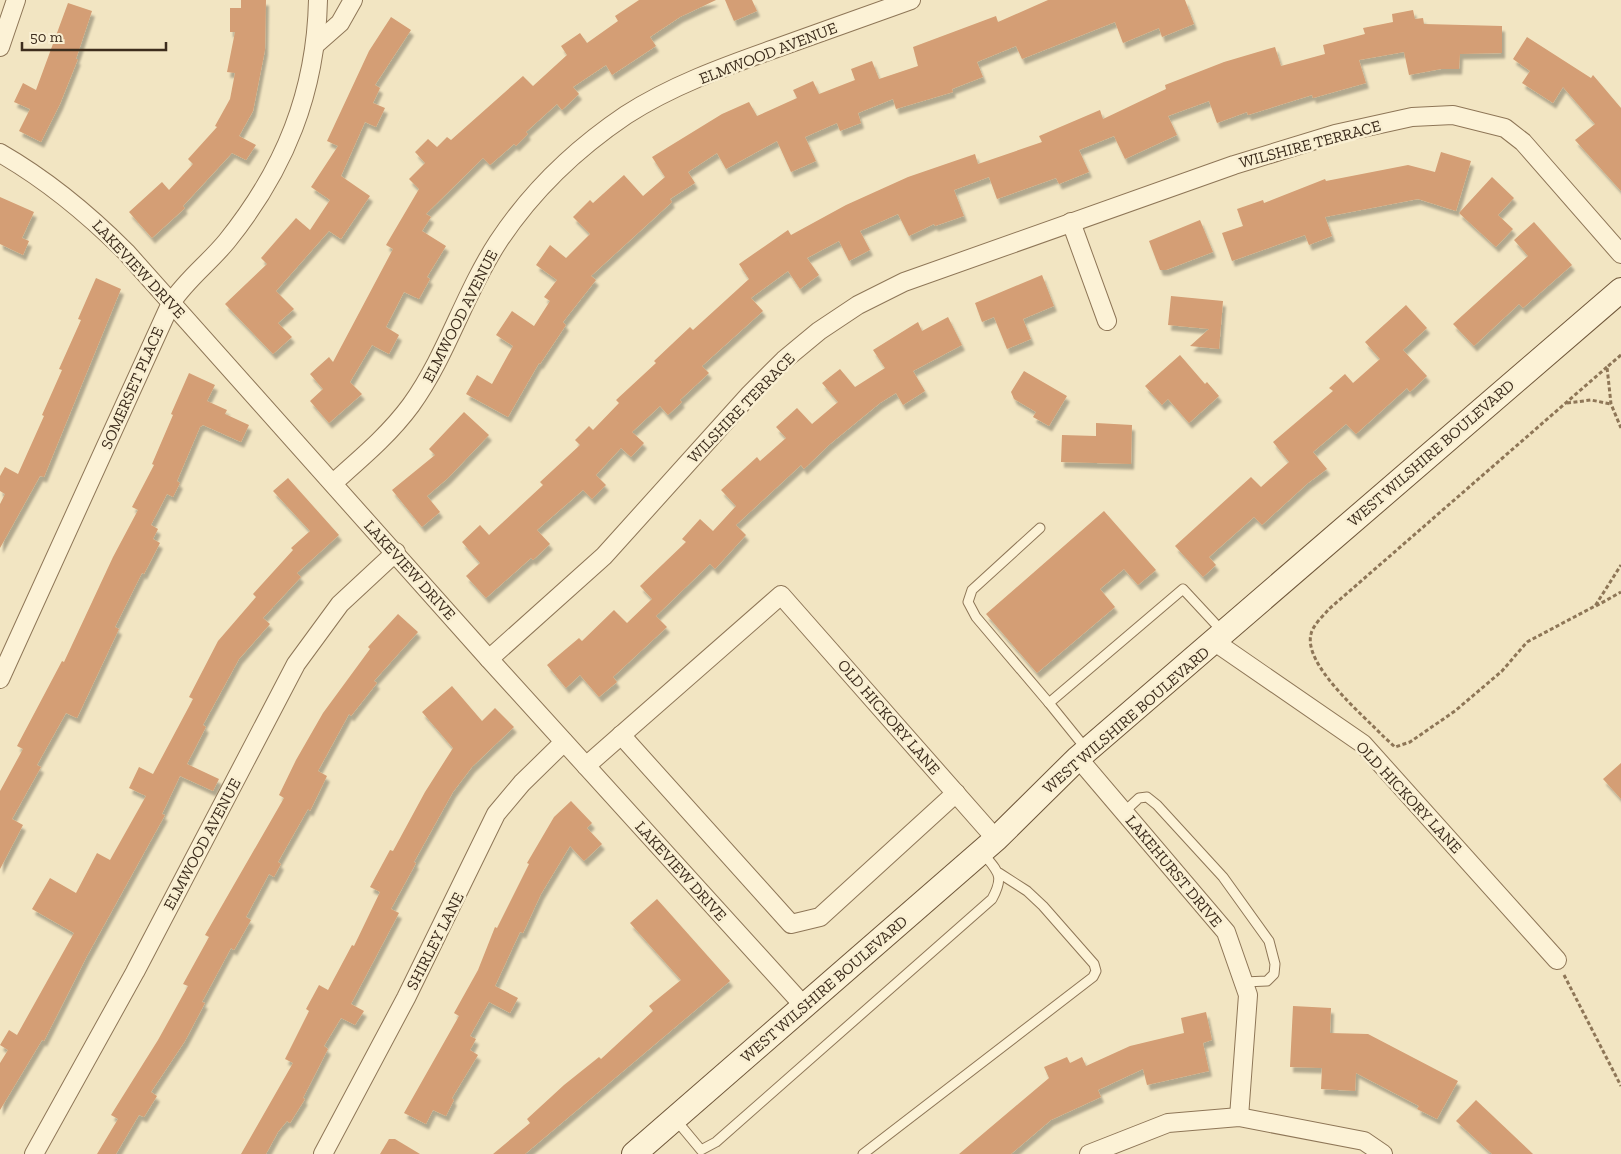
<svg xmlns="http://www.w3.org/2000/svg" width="1621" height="1154" viewBox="0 0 1621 1154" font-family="'Zilla Slab',serif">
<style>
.building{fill:#d49e74;filter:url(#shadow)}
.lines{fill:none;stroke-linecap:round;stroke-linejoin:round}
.lane-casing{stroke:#8e7657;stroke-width:11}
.street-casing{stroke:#8e7657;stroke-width:20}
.secondary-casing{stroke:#70573a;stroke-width:26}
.path{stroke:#8e7657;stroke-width:3;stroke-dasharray:4 2.5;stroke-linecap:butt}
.lane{stroke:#fcf2d6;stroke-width:9}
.street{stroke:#fcf2d6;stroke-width:18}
.secondary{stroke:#fcf2d6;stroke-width:24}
.labels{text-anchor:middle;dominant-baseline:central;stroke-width:5;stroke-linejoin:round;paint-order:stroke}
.street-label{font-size:16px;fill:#3d2d1d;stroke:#f9efd2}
</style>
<defs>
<filter id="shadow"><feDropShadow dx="3" dy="5.5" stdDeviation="1" flood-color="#0004"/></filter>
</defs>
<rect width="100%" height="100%" fill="#f2e5c2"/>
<g class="building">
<polygon points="241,0 266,0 265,50 253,111 239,136 256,145 246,160 232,153 183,206 185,208 152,238 129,212 162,182 169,190 193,164 188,159 217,127 215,126 230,99 235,73 227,72 235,32 230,32 230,8 241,8"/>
<polygon points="639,0 716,0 680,17 650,37 656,46 612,75 606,65 573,87 579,94 562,110 557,104 526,132 528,134 516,146 514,144 490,165 483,158 426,214 431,217 422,231 446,246 427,277 430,279 419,299 404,292 386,327 399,335 389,354 372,345 350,382 362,394 329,423 310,401 323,389 310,374 329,357 333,362 393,249 386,245 419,189 409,179 425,163 415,152 428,139 437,147 447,137 451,140 523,76 533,86 567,55 561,46 580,33 587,43 618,21 615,16"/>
<polygon points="725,0 752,0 757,11 734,21"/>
<polygon points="1048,0 1185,0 1194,24 1162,37 1159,28 1123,43 1115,22 1022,59 1016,46 977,62 983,77 952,89 953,92 896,109 893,99 858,113 861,123 840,131 837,123 805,137 816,161 791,172 777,141 726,169 717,153 688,172 695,183 670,199 672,202 591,276 596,280 563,322 566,325 540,364 539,363 508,417 466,394 477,375 492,384 513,346 496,335 512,311 534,326 550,301 544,297 557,280 536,265 550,245 566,258 590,234 573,217 590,200 593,203 624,175 643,196 665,177 652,157 722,114 749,102 757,116 797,98 793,90 813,81 819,94 855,80 851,69 872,61 879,79 918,66 913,47 996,16 998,22"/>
<polygon points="68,3 92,11 76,59 78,59 60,104 41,142 19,131 30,109 14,102 23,83 36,90"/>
<polygon points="1413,10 1415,19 1423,18 1424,24 1502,26 1502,53 1460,54 1459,69 1441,69 1409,75 1404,52 1359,60 1366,83 1313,98 1312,95 1248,115 1247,112 1217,123 1209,101 1168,116 1177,135 1125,159 1114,136 1079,150 1089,172 1059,184 1056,178 997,199 989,177 954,190 964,216 935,226 934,224 909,236 898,214 860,231 870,250 849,261 839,241 807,258 819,275 800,289 788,271 751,298 763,311 702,366 709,373 680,400 682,402 668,415 660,406 632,432 644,443 631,457 621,448 596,475 606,485 592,499 583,490 537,530 550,544 533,560 531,558 486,598 466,576 480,563 462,542 480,525 489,535 543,485 540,482 580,445 575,440 589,426 593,430 619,403 616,400 656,363 654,361 690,327 693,330 749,279 739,264 788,230 791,235 846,205 908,177 975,154 978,164 1042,142 1039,136 1100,110 1103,119 1166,89 1165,85 1224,62 1275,47 1281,66 1325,54 1323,45 1365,34 1363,28 1393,22 1392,14"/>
<polygon points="391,17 411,30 375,85 380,88 373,103 385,108 376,127 365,122 341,176 370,196 341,239 329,231 276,291 294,309 278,323 292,337 273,354 225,304 267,264 261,258 296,218 310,230 330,200 311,187 338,146 327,141 369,51"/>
<polygon points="1527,37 1591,78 1593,75 1621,108 1621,191 1575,140 1595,124 1563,87 1553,103 1522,83 1530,71 1513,59"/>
<polygon points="1441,152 1471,161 1456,211 1418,199 1325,217 1332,236 1309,245 1305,235 1232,261 1222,233 1243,226 1237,209 1263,200 1264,203 1325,179 1326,181 1408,165 1435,172"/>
<polygon points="1492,177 1514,198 1498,215 1513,229 1496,247 1459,213"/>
<polygon points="0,197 34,212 22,238 29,241 23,255 0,244"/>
<polygon points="1200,220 1213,252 1166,270 1160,270 1149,241"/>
<polygon points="1534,222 1572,265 1523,308 1519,304 1474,346 1453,324 1528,256 1514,240"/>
<polygon points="1042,275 1054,306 1023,319 1031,339 1007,349 994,317 982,322 975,303"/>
<polygon points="96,278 121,289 44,477 40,476 0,548 0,504 5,494 0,491 0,476 5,467 18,474 44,416 42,415 62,370 59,369 81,320 78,319"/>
<polygon points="1171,296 1223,301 1219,349 1190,346 1209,329 1168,325"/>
<polygon points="1406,305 1427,328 1403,350 1427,376 1410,392 1407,388 1356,434 1346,424 1313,452 1327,469 1308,483 1262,525 1254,517 1209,557 1216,565 1203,577 1175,546 1251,477 1261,487 1289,462 1273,442 1333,391 1329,388 1345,374 1353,383 1380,359 1365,342"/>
<polygon points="948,317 962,345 913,371 925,391 903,405 896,393 880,403 830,444 804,469 801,465 736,525 746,535 715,569 710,564 656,616 667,627 613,677 617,682 599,697 580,675 566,688 547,665 579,638 582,641 614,610 627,623 652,599 640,586 686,542 682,539 700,519 713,531 736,506 721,490 757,457 760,461 786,438 776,427 797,408 812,424 838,402 822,383 840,369 855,387 885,368 873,350 918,322 922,331"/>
<polygon points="1180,355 1205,384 1207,382 1219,396 1189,423 1168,399 1162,405 1145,386"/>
<polygon points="1024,371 1067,396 1049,426 1033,417 1036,412 1014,399 1011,392"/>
<polygon points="189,373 215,385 207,401 227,410 225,414 249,425 241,442 203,425 200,427 177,481 180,483 173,497 167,494 151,525 158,529 153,539 160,543 144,574 142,573 115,627 119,629 77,718 66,713 37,765 41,767 12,819 23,825 0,869 0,791 23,749 17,746 62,661 64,662 113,557 138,510 132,507 154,465 152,464 173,415 171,414"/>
<polygon points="464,412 489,435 448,478 427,496 440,512 422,527 392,490 435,455 429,449"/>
<polygon points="1096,423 1132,425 1131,464 1061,462 1062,435 1096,436"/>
<polygon points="288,478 339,535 297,573 301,577 263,618 270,624 239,659 203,725 206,727 187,764 219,779 213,791 180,776 162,814 165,815 87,956 44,1041 42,1040 0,1110 0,1063 8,1050 0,1045 9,1030 17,1035 74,933 32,909 50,878 76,893 97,853 110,860 146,796 129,788 139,767 153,774 193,699 189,697 218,641 256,597 253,594 293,550 291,548 310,531 273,491"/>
<polygon points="1104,511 1156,570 1138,585 1124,569 1100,589 1115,607 1037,673 986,614"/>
<polygon points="398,614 418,632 374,681 377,683 351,716 349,714 318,771 327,776 310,811 308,809 278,862 281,864 274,877 269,874 246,917 251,920 234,950 231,948 202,1002 205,1003 185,1041 151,1092 157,1096 144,1117 139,1115 116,1154 97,1154 118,1119 111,1115 158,1040 188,986 183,984 209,937 205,935 284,798 279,795 296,760 323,713 370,649 368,647"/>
<polygon points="452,686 482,721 495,708 514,727 472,767 453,792 414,862 416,863 391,909 399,913 351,1004 364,1011 355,1025 341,1018 324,1046 328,1049 303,1098 305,1099 290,1123 287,1121 278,1132 266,1154 241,1154 293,1063 285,1059 309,1011 306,1009 319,985 328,990 352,945 354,946 380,892 370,887 390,850 393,851 425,792 453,748 422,712"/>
<polygon points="1621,763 1621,799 1603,779"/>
<polygon points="571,801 592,823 587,828 602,844 584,861 570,846 541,894 523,933 520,932 495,986 518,998 510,1013 489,1002 470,1036 476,1039 470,1050 478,1055 452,1098 454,1100 446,1116 433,1110 426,1124 404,1113 459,1016 454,1013 478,970 495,927 497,928 529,864 527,863 554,817"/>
<polygon points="657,899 730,981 525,1154 493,1154 530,1123 527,1119 564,1085 599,1057 601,1059 653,1011 649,1006 681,980 630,923"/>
<polygon points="1293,1006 1331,1008 1330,1033 1368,1034 1458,1081 1437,1119 1417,1109 1419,1106 1356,1073 1355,1091 1321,1089 1322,1068 1290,1067"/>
<polygon points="1206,1012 1212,1040 1203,1043 1209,1071 1147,1085 1143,1069 1098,1090 1101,1097 1051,1120 1011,1154 959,1154 1049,1078 1044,1067 1067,1057 1070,1063 1082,1057 1086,1066 1130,1046 1184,1033 1181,1018"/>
<polygon points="1476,1100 1533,1154 1492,1154 1456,1121"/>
<polygon points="389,1139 395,1139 420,1154 380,1154"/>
</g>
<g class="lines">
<g class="lane-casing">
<g id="lane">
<polyline points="1040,528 972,590 968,602 976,617 1049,703"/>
<polyline points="1087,750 1049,703 1183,589 1222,631"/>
<polyline points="1124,812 1139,798 1147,797 1157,805 1223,877 1269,941 1275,964 1274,974 1267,981 1244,982"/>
<path d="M676,1120L701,1150L716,1142L992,899C1005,875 998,872 982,852"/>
<polyline points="863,1154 1093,977 1096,971 1094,964 1043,906 1027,891 999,873"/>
</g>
</g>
<g class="street-casing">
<g id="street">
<polyline points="315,45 340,23 353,0"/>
<polyline points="0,47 16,0"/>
<path d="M0,153C47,180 87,213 126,252L489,659L804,1006"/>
<polyline points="1071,222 1107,321"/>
<path d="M333,483C360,459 389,435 411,405C447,355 464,294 498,242C531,192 577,148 626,115C671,86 723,67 774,49C820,33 865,16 911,0"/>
<polyline points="1215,642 1363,744 1557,960"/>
<polyline points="489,659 604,556 750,394 784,360 819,331 858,305 904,282 1234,165 1335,134 1412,117 1453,115 1505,128 1523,142 1621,254"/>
<path d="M0,679L171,303C187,279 209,263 227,241C285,169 316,92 318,0"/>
<polyline points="621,735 791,924 820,917 956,793"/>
<polyline points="1078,758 1226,932 1248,995 1239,1117"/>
<polyline points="586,766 781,595 996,839"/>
<polyline points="34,1154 135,972 296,664 340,604 396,552"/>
<polyline points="323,1154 406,998 496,814 522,783 564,742"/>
<polyline points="1089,1154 1168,1123 1239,1117 1364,1141 1383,1154"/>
</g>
</g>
<g class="secondary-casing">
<polyline id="secondary" points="634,1154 996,839 1078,758 1621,290"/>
</g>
<g class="path">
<polyline points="1621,355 1607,367 1611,404 1621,428"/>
<path d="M1607,367L1329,609C1323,616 1313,625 1311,634C1303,665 1363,715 1383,736L1395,747L1410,742L1455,711L1502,671L1527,642L1595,606L1621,565"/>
<polyline points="1567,403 1591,400 1611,404"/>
<polyline points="1596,606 1621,592"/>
<polyline points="1564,975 1621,1086"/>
</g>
<use href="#lane" class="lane"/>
<use href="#street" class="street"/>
<use href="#secondary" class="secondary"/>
</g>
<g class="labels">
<g class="street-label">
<text transform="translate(768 53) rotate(-21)">ELMWOOD AVENUE</text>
<text transform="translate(1310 144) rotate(-15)">WILSHIRE TERRACE</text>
<text transform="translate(139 269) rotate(47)">LAKEVIEW DRIVE</text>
<text transform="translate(460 316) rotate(-63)">ELMWOOD AVENUE</text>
<text transform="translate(132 388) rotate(-66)">SOMERSET PLACE</text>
<text transform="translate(741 408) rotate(-46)">WILSHIRE TERRACE</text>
<text transform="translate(1431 453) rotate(-41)">WEST WILSHIRE BOULEVARD</text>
<text transform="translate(410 570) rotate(48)">LAKEVIEW DRIVE</text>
<text transform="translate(889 717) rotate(49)">OLD HICKORY LANE</text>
<text transform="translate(1126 720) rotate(-41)">WEST WILSHIRE BOULEVARD</text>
<text transform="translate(1409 797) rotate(47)">OLD HICKORY LANE</text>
<text transform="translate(202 844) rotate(-62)">ELMWOOD AVENUE</text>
<text transform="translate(681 871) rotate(48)">LAKEVIEW DRIVE</text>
<text transform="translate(1174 871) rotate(50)">LAKEHURST DRIVE</text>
<text transform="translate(435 941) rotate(-63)">SHIRLEY LANE</text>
<text transform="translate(824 989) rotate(-41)">WEST WILSHIRE BOULEVARD</text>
</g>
</g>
<path d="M22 42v8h144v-8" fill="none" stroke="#3d2d1d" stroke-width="2.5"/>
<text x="30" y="42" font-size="15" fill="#3d2d1d" stroke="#f9efd2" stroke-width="4" paint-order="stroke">50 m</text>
</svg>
